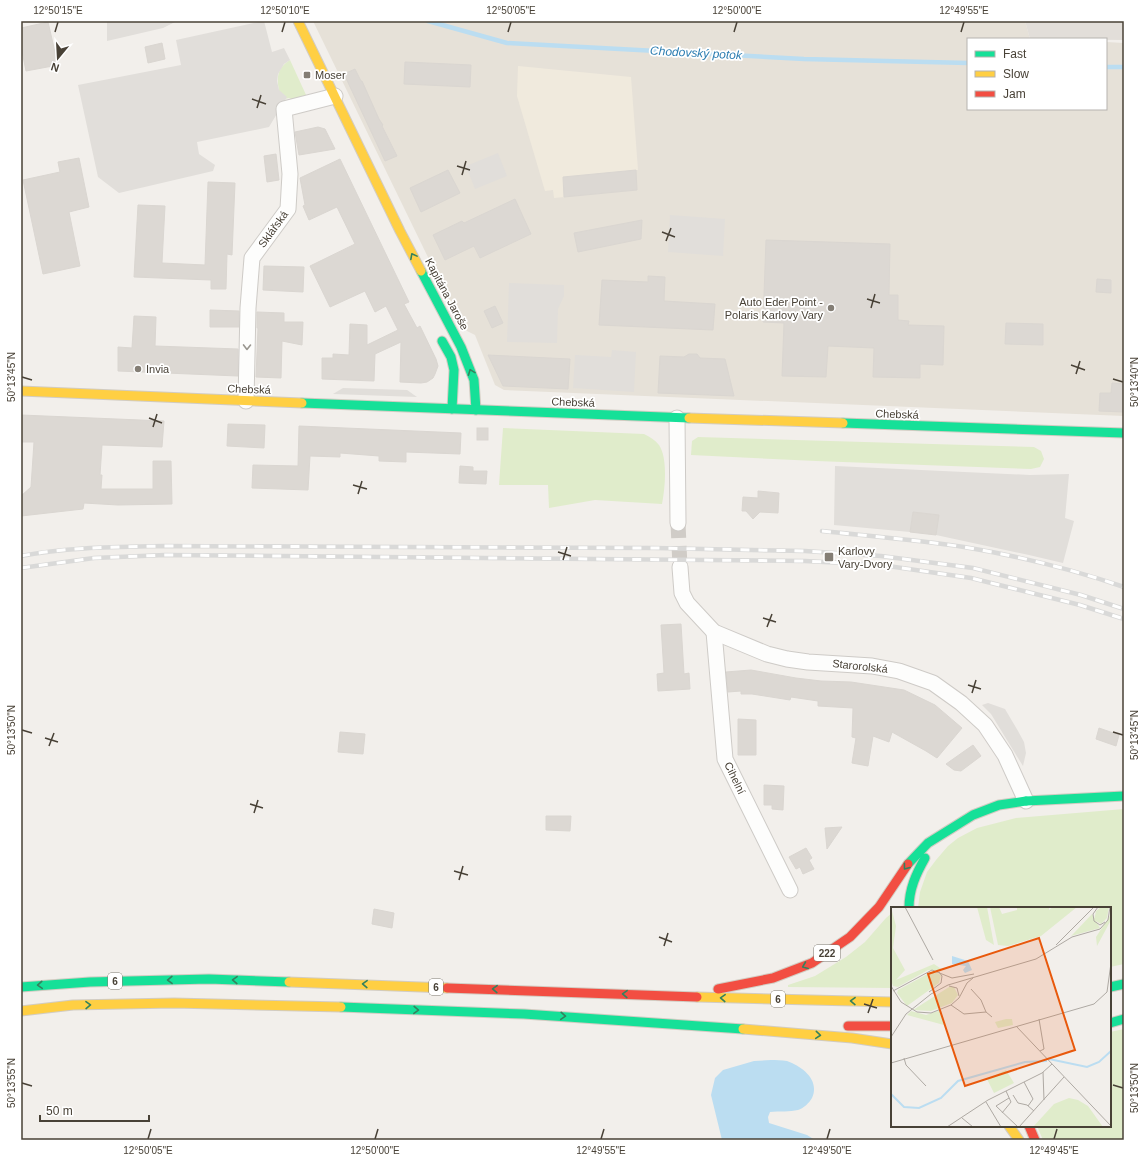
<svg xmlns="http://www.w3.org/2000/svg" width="1145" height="1161" viewBox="0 0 1145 1161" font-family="Arial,sans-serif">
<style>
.residential{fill:#e6e1d8}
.industrial{fill:#e2ded9}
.education{fill:#f0eadd}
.green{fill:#e0eccb}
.parking{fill:#e1deda}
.water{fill:#bbddf1}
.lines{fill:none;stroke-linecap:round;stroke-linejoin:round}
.stream{stroke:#bbddf1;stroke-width:4.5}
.building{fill:#dcd8d3;stroke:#dad6d1}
.street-tunnel{stroke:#d0ccc7;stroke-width:15;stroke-dasharray:15 8;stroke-linecap:butt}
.street-casing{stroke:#cecbc7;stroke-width:17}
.fast-casing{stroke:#d2ccc2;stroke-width:11}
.slow-casing{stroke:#d2ccc2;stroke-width:11}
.jam-casing{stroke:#d2ccc2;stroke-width:11}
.street{stroke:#fdfdfc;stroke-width:15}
.fast{stroke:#16e098;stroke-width:9}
.slow{stroke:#ffcf43;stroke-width:9}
.jam{stroke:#f24e42;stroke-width:9}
.rail-casing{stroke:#d9d9d8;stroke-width:4.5}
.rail{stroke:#fff;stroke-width:3;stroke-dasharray:9;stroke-linecap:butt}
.oneway{stroke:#34815d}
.oneway2{stroke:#99968f}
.ticks{fill:none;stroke:#484136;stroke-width:1.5}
.poi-dot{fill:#847e75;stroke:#fff;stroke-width:1.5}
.labels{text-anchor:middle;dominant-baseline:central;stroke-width:3.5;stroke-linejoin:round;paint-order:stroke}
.shield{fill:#fff;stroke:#7f7a72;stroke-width:1}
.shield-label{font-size:10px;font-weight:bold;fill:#484136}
.poi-label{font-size:11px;fill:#484136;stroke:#fff;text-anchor:start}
.street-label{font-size:11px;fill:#484136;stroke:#fff}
.water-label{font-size:12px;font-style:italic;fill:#2a7cb0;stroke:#fff}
.inset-river{fill:none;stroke:#bbddf1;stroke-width:2}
.inset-road{fill:none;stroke:#aea9a3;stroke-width:1}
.view{fill:#e8590c;fill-opacity:0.15;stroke:#e8590c;stroke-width:2}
.inset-edge{fill:none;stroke:#484136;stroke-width:2}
.neatline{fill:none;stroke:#484136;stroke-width:1.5}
.ticks-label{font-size:10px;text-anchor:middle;fill:#484136}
</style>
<rect width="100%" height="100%" fill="#f2efeb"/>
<polygon class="residential" points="313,21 1025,21 1030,39 968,39 968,109 1106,109 1106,42 1124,43 1124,416 504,390 495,385 475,335 467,331 460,323"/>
<polygon class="industrial" points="1025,21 1124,21 1124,40 1030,39"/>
<polygon class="education" points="518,66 631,77 638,170 636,170 637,190 554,198 553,190 545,191 517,96"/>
<g class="green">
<path d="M290,60L307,97L294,100L289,98L236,110L279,90C276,77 278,67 290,60Z"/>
<path d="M503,428L644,434C650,437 655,440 659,445C668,458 665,489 662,504L595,500L549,508L548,485H499Z"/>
<polygon points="698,437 1034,447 1041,451 1044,459 1040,467 1031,469 816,461 691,455 692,441"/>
<polygon points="1124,809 1124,964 1110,967 1110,908 918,908 920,892 927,872 936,860 948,846 958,838 977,828 1016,818"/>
<polygon points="892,913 892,988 788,987 788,985 815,976 846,957 865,942 886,918"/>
<polygon points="1124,1029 1124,1140 1043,1140 1037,1126 1110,1126 1110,1032"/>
</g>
<g class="parking">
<polygon points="107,21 177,21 163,28 107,41"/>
<polygon points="263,21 264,21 272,52 284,48 290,60 284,64 278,74 277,81 279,90 287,97 269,127 197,142 199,154 215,165 213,171 119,193 98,177 78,85 181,65 176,40"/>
<polygon points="498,153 507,176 475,189 466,166"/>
<polygon points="670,215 725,219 723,256 668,252"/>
<polygon points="509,283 564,285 564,296 558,309 557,343 507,342"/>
<polygon points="612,350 636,352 634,392 573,388 575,355 611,357"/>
<polygon points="343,388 407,390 417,397 333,394"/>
<polygon points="835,466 1030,475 1069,474 1065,518 1074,521 1063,563 1029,555 936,535 938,515 913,512 910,532 834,525"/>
<polygon points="988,703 1005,709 1018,731 1024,742 1026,753 1023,766 991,714 982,705"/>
</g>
<path class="water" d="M771,1060C776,1060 782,1060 787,1061C803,1067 820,1080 812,1098C810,1102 803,1109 798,1110C790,1112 779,1111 770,1112L768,1117L769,1123L807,1135L815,1140H722L711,1095L715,1078L723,1070L754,1061Z"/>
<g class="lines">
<g class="stream">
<polyline points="428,21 507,43 804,59 968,63"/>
<polyline points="1106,67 1124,67"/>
</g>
</g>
<g class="building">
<polygon points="48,22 58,65 26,71 21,46 21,28"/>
<polygon points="162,43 165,59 148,63 145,47"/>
<polygon points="405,62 471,65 470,87 404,84"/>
<polygon points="355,69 361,81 362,81 379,119 383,125 382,126 397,156 385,161 344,74"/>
<polygon points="318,127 325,129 335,149 299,155 295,132"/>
<polygon points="276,154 279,180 267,182 264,156"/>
<polygon points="79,158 89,207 69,212 80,266 43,274 23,180 60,172 58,162"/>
<polygon points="340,159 409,302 404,304 417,328 420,326 436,359 438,366 435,374 433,378 427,382 421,383 400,382 401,342 375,354 374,381 322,379 322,358 333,358 333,354 349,355 350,324 367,325 367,345 398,330 386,306 375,312 365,291 330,307 310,266 355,244 337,207 309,220 303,206 305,205 300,178"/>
<polygon points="448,170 460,193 421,212 410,188"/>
<polygon points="636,170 637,190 564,197 563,177"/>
<polygon points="208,182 235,183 232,255 227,254 226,289 211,289 211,280 134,277 138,205 165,206 162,263 205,265"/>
<polygon points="515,199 531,234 480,258 474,246 445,260 433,235 462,221 464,223"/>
<polygon points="642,220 641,239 578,252 574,233"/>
<polygon points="766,240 890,244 889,295 898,295 898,320 909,321 908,325 944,326 943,365 920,364 920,378 873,377 874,348 828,346 826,377 782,376 784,323 763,322"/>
<polygon points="264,266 304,267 303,292 263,290"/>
<polygon points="648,276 665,277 664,301 715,304 713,330 599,325 602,280 648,282"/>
<polygon points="1097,279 1111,280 1111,293 1096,292"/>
<polygon points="495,306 503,323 492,328 484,311"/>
<polygon points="210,310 239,311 239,327 210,327"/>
<polygon points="257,312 284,313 284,322 303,322 302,345 282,341 281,378 256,377 258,328 257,328"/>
<polygon points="134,316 156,317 155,346 238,349 238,376 118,371 118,347 132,348"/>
<polygon points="1006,323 1043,324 1043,345 1005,344"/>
<polygon points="689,354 697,354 700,358 725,359 734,396 658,393 660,356 684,357"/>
<polygon points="488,355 570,359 568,389 503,386"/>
<polygon points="1112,383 1124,384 1124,412 1099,411 1100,393 1111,393"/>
<polygon points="21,415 164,421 162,447 102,445 100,475 102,475 101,489 153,489 153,461 171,461 172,504 118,505 84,503 83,509 21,516 21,496 31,487 34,442 21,442"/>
<polygon points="228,424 265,425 264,448 227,446"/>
<polygon points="299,426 461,433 460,454 406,452 406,462 379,461 379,456 340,453 340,457 310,456 308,490 252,488 253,465 298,466"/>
<rect x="477" y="428" width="11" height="12"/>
<polygon points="460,466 473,467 473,471 487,471 486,484 459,483"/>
<polygon points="758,491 779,493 778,513 760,512 753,519 746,511 742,511 743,497 758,498"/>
<polygon points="913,512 939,515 936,535 910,532"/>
<polygon points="681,624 684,674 689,673 690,689 658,691 657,674 664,673 661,625"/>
<polygon points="751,670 796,678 821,681 851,682 904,690 935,705 962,728 937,758 926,751 892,732 889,742 873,736 868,766 852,763 856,738 852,737 853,708 818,706 818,701 791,697 790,700 752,694 741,694 741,691 728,692 726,672"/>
<polygon points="738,719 756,720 756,755 738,755"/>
<polygon points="1099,728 1119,735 1116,746 1096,739"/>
<polygon points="340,732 365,734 363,754 338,752"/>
<polygon points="973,745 981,756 961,771 954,770 946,764"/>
<polygon points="764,785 784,786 783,810 772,809 772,805 764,805"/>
<polygon points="546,816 571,816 570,831 546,830"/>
<polygon points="842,827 827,849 825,828"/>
<polygon points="806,848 812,858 809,860 814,869 803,874 800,867 796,869 789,857"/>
<polygon points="374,909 394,913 392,928 372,924"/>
</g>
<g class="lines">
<polyline class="street-tunnel" points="678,523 680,567"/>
<g class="street-casing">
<g id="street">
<polyline points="246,401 248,308 252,258 288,209 290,174 284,109 335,96"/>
<polyline points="677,418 678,523"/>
<polyline points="680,567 682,593 687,603 714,632 767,654 787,659 808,662 872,666 899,671 933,683 961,703 985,725 1005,755 1026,801"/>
<polyline points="714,632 725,759 790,890"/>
</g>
</g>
<g class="fast-casing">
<g id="fast">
<polyline points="421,271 461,347 474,380 476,410"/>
<polyline points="442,341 451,357 454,370 452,409"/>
<polyline points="302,403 689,418"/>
<polyline points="843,423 1124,433"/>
<polyline points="1026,801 1124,796"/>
<polyline points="908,864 928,843 973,815 999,805 1026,801"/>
<path d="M909,908C909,889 916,874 925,858"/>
<polyline points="21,987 90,982 209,979 289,982"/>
<polyline points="1110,987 1124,984"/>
<polyline points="341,1007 524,1014 743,1029"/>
<polyline points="1110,1023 1124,1019"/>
</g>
</g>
<g class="slow-casing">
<g id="slow">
<polyline points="298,21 400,231 421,271"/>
<polyline points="21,391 302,403"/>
<polyline points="689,418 843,423"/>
<polyline points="289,982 447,988"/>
<polyline points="697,997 892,1002"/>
<polyline points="21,1011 73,1005 174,1003 341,1007"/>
<polyline points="743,1029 852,1038 892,1044"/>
<polyline points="1009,1126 1019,1140"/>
</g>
</g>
<g class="jam-casing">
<g id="jam">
<polyline points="447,988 697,997"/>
<polyline points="718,989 773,978 812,963 850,937 879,907 908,864"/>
<polyline points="848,1026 892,1026"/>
<polyline points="1029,1126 1035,1140"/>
</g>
</g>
<use href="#street" class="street"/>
<use href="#fast" class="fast"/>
<use href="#slow" class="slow"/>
<use href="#jam" class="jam"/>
<g class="rail-casing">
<g id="rail">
<path d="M822,531C869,536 917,540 964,547C1018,556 1072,569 1124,587"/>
<path d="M21,556C67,547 116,547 163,546L655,548L805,551L881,556L973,568L1081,595L1124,609"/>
<polyline points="21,568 94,558 165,555 805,561 881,565 971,578 1080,605 1124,619"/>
</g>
</g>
<use href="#rail" class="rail"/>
</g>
<defs><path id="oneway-chevron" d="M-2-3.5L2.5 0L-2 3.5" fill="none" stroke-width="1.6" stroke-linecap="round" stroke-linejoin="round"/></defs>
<g class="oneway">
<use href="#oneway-chevron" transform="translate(413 256) rotate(-118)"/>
<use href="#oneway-chevron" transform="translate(471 372) rotate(-111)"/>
<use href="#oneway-chevron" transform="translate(906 867) rotate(127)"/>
<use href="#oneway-chevron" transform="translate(805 966) rotate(158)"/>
<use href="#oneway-chevron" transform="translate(170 980) rotate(179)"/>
<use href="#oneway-chevron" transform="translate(235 980) rotate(-178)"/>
<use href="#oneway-chevron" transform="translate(365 984) rotate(-178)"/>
<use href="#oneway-chevron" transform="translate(40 985) rotate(176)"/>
<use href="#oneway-chevron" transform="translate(495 989) rotate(-178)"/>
<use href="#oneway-chevron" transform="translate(625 994) rotate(-178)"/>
<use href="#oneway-chevron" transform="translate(723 998) rotate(-177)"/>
<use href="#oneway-chevron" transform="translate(853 1001) rotate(-179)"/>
<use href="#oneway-chevron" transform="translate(88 1005) rotate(-1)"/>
<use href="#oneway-chevron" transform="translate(416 1010) rotate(2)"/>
<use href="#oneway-chevron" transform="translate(563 1016) rotate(4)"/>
<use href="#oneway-chevron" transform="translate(818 1035) rotate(5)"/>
</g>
<use class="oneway2" href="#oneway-chevron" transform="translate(247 347) rotate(91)"/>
<path class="ticks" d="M55,32L58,22M282,32L285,22M508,32L511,22M734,32L737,22M961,32L964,22M252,99L266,104M257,108L261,95M457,166L470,170M462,175L466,161M662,232L675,237M666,241L671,228M867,299L880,303M871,308L875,294M1071,365L1085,370M1076,374L1080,361M22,377L32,380M1113,379L1123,382M149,418L162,423M153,427L157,414M353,485L367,489M358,494L362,481M558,552L571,556M563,560L567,547M763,618L776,622M767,627L772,614M968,685L981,689M972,693L976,680M22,730L32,733M1113,732L1123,735M45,738L58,742M49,746L54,733M250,804L263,808M254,813L258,800M454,871L468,875M459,880L463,866M659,937L672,942M664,946L668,933M864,1004L877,1008M868,1013L873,999M22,1083L32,1086M1113,1085L1123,1088M148,1139L151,1129M375,1139L378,1129M601,1139L604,1129M827,1139L830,1129M1054,1139L1057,1129"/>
<g class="poi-dot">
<rect x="303" y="71" width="8" height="8" rx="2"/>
<circle cx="831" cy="308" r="4"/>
<circle cx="138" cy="369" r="4"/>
<rect x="824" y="552" width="10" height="10" rx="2"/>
</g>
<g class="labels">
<g class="shield">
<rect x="814" y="945" width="26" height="16" rx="3"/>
<rect x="108" y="973" width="14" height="16" rx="3"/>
<rect x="429" y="979" width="14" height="16" rx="3"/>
<rect x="771" y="991" width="14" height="16" rx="3"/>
</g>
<g class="shield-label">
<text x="827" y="953">222</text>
<text x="115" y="981">6</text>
<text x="436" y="987">6</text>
<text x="778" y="999">6</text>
</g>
<g class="poi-label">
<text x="315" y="75">Moser</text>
<text x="823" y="302" text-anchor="end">Auto Eder Point -<tspan x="823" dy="13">Polaris Karlovy Vary</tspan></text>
<text x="146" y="369">Invia</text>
<text x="838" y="551">Karlovy<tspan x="838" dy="13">Vary-Dvory</tspan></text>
</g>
<g class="street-label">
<text transform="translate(273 229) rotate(-54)">Sklářská</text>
<text transform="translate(447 294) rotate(62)">Kapitána Jaroše</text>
<text transform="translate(249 389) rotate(2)">Chebská</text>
<text transform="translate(573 402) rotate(2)">Chebská</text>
<text transform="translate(897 414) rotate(2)">Chebská</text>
<text transform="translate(860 666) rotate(6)">Starorolská</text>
<text transform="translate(735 778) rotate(64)">Cihelní</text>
</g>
<g class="water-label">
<text transform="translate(696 53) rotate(3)">Chodovský potok</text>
</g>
</g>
<g transform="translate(891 907)">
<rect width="220" height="220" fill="#f2efeb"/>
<path d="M86,0H96L103,38L95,33ZM99,0H108L111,7L126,3V0H158V3L162,0H186L150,29L117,39L107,38ZM210,0H218L216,11L210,17L203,13L205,4ZM1,4L5,19L2,41L14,63L5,73L43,57L52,63H37L7,80L2,79L0,73ZM201,7L209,21L180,29L183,26ZM220,7V13L206,39L205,30ZM42,64L50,68L48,76L16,99L6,86L7,83ZM58,80H63L67,88L61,96L40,104L22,103ZM50,103L53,118L16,108L20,104L35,108ZM115,112H121L122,118L107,121L104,115ZM115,163L123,176L103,186L96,172ZM178,191L187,193L197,199L212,220H142L163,197Z" fill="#e0eccb"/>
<path d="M61,49L77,54L81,63L74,66L72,63L75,59L61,57Z" fill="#bbddf1"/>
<path class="inset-river" d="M158,152L196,160L208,155L220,144M0,187L13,200L28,201L50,191L67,174L134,155L156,154"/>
<path class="inset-road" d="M14,0L42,53M207,0L202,7L203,14L209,18L214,15M165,38L203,0M0,79L10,95L26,105L40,106L60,98M58,79L66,81L68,89M80,82L90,93L95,105M2,84L41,63L61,71L83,67M38,85L50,76L51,69L48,65M60,98L73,107L95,105L101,110M60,98L68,91L76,76L82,71M148,112L153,142L149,144M125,119L220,219M0,130L15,107L40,87L57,78L145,52L181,30L209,22L217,13L219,0M13,151L15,158L35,179M0,156L203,97L216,85L220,56M152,165L153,193M133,175L142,192L137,199M122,188L127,196L136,198L143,204M118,191L105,199L127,220M95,195L110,220M111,206L120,195L115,184M71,211L82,220M56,220L97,193L151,166L161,157M128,220L173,170"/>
<path class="view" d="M148,31L184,143L74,179L37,67Z"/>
<rect width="220" height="220" class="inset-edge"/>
</g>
<rect width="1145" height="1161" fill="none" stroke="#ffffff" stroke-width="44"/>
<rect x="967" y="38" width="140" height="72" fill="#ffffff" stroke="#b6b3af"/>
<rect x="975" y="51" width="20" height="6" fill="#16e098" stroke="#b6b3af"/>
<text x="1003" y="58" font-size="12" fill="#484136">Fast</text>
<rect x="975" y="71" width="20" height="6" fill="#ffcf43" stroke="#b6b3af"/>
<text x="1003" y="78" font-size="12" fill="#484136">Slow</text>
<rect x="975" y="91" width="20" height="6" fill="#f24e42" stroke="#b6b3af"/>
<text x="1003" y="98" font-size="12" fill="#484136">Jam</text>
<g transform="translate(58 58) rotate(198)" stroke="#ffffff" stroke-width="3" paint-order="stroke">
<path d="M0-3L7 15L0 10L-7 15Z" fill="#484136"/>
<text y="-6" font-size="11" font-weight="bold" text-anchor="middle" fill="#484136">N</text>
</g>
<path d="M40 1115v6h109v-6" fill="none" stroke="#484136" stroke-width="2"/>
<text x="46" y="1115" font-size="12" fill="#484136" stroke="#ffffff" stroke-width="3" paint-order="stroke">50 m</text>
<rect x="22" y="22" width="1101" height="1117" class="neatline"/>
<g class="ticks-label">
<text x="58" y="14">12°50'15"E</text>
<text x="285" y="14">12°50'10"E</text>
<text x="511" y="14">12°50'05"E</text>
<text x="737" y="14">12°50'00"E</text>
<text x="964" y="14">12°49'55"E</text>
<text transform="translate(11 377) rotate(-90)" y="4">50°13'45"N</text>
<text transform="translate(1134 382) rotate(-90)" y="4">50°13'40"N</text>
<text transform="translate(11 730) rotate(-90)" y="4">50°13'50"N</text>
<text transform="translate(1134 735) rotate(-90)" y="4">50°13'45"N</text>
<text transform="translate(11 1083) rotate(-90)" y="4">50°13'55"N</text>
<text transform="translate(1134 1088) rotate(-90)" y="4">50°13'50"N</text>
<text x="148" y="1154">12°50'05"E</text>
<text x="375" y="1154">12°50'00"E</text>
<text x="601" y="1154">12°49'55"E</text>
<text x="827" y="1154">12°49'50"E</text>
<text x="1054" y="1154">12°49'45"E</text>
</g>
</svg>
